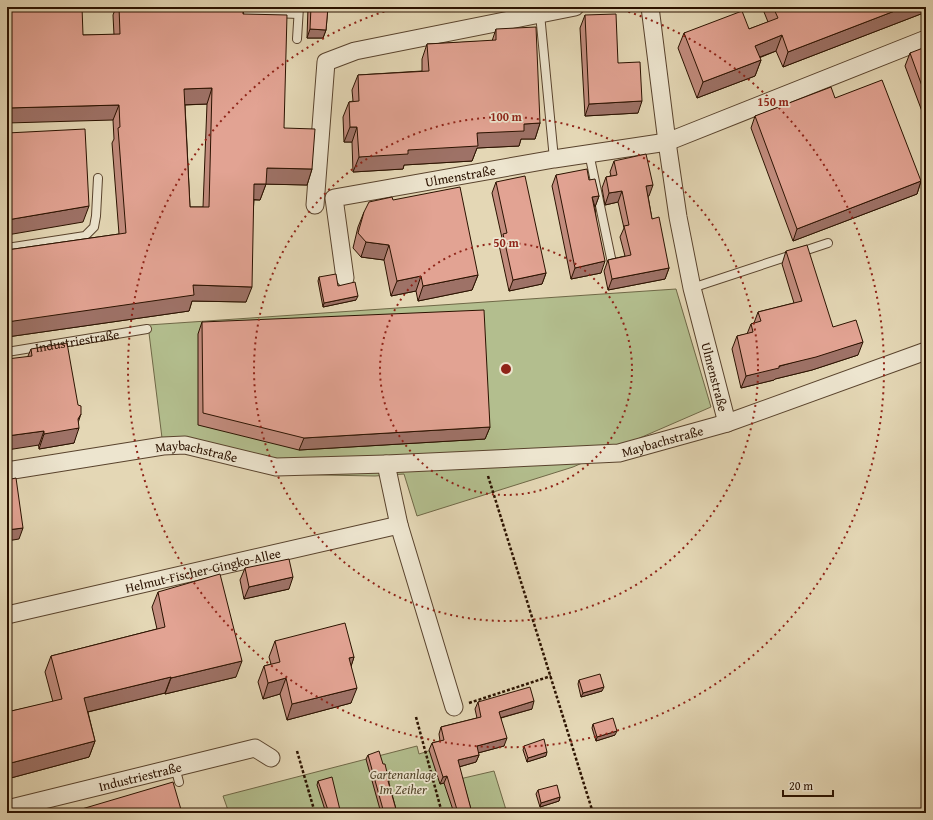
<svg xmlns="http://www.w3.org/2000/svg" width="933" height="820" viewBox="0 0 933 820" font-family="'Gentium Book Plus',serif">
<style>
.green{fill:#b3be8e;stroke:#6f6847}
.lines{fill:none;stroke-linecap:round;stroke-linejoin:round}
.lane-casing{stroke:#59432d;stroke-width:10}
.street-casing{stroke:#59432d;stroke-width:19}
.path{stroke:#2b1200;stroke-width:2.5;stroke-dasharray:3 2;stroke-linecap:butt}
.lane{stroke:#ede5cf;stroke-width:8}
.street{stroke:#ede5cf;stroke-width:17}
.wall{fill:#c28c7e;stroke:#2b1200;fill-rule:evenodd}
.shaded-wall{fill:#9e7267;stroke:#2b1200}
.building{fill:#e2a393;stroke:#2b1200;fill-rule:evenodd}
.ring{fill:none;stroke:#8f2418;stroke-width:2;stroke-dasharray:2 4}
.labels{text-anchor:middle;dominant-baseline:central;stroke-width:3.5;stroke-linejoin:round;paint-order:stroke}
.street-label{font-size:13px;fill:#2b1200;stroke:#ede5cf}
.park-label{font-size:13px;font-style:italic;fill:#54462b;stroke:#ede5cf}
.centre{fill:#8f2418;stroke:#ede5cf;stroke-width:2}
.ring-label{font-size:12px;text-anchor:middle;font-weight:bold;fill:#8f2418;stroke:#ede5cf;stroke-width:3.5;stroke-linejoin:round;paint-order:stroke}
</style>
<rect width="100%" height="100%" fill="#e4d7b5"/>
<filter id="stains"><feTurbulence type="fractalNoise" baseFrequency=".005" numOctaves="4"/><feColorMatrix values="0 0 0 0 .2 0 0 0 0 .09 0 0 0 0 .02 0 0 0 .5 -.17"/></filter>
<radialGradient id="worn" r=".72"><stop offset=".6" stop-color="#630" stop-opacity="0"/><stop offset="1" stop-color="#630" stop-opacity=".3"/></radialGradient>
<g class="green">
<polygon points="676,289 711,407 573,467 417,516 404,474 375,476 272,474 163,446 148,325"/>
<polygon points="417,746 419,754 441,747 451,781 494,771 507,813 229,813 223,796"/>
</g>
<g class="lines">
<g class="lane-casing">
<g id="lane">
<polyline points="248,12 298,14"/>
<polyline points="540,14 554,159"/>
<polyline points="297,39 299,7"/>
<polyline points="589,153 612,263"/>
<polyline points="7,248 85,236 94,227 96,216 98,178"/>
<polyline points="692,288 828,243"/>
<path id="s1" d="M7,352L147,329"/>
<polyline points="175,767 179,782"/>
</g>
</g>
<g class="street-casing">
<g id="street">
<path id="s2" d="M650,7L667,142L678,217L692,288L727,423"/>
<polyline points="315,205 326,62 355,51 575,7"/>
<path id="s3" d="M345,278L334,198L554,159L667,142L926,39"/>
<polyline points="386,464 399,525 454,707"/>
<path id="s4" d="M7,471L163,446L185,445L276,467L386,464L619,453L727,423L926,351"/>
<path id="s5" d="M7,615L399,525"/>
<path id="s6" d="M7,809L255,748L271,758"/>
</g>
</g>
<g class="path">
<polyline points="488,476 593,813"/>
<polyline points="469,703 551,676"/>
<polyline points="416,717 442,813"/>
<polyline points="297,751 315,813"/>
</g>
<use href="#lane" class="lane"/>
<use href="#street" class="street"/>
</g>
<g class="wall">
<path d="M116,7H243V14L284,128L312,169L307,185L266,184L260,200H254L246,302L192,301L189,311L7,337V250L119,234L112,143L114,139L113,120L83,35H114L113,15ZM207,104L203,207H190L185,105Z"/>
<polygon points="308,7 328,7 326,30 323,38 307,38"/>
<polygon points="762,7 926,7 926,12 783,67 776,51 759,58 761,60 755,76 697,98 678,48 684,33 749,29 768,22"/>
<polygon points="585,15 618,63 638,113 585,116 580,28"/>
<polygon points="496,29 540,123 535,139 521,139 519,146 477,148 472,161 404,165 403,169 353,172 352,142 344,142 343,117 349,102 353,101 352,90 358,75 422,71 422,59 427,44 492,41"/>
<polygon points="910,53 926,55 926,122 905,66"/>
<polygon points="835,98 921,181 917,194 793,241 751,128 755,116"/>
<polygon points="614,161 649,196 648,196 652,219 669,268 665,279 608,290 604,271 608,260 625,256 620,237 624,228 618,202 605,205 602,188 606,177 611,176 610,172"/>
<polygon points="556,175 589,180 599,196 595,207 601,273 571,279 552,186"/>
<polygon points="496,182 546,273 542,284 509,291 499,245 502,238 492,193"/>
<polygon points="393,200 478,275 472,290 418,301 416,291 391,296 384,260 361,257 353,248 358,227 364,212"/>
<polygon points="786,251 833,327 858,355 812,370 775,379 774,380 741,388 732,349 737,336 747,334 751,324 754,323 758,312 794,303 782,264"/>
<polygon points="319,277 338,286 356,300 323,307 318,281"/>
<polygon points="202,322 490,427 485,439 299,450 198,425 198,334"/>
<polygon points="31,349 78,423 74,443 39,449 28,356"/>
<polygon points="245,568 289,589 244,599 240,580"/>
<polygon points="158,592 236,677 165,694 165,693 88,712 95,741 89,757 7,779 7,712 53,702 45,672 51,656 157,629 152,607"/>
<polygon points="275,641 354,657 351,666 351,703 287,720 280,694 263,699 258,682 264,666 271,664 269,657"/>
<polygon points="579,680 602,691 581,697 578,684"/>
<polygon points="478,702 532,709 501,718 504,746 478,753 479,755 476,762 459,767 472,813 454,813 444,783 440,784 429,750 432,743 440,741 439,734 441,727 477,718 475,709"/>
<polygon points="593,724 615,735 596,741 592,728"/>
<polygon points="524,746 546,756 527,762 523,750"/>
<polygon points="368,755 383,764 389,781 389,783 397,813 381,813 366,759"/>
<polygon points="318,781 340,810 342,813 326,813 317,785"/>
<polygon points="538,790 560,797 559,801 540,807 536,794"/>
</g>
<g class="shaded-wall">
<polygon points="905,7 926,7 926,12 783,67 788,52"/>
<polygon points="310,29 326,30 323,38 307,38"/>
<polygon points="782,35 776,51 749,61 755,46"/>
<polygon points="761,60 755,76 697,98 703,82"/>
<polygon points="212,88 207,104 179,105 184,89"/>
<polygon points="642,101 638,113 585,116 589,104"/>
<polygon points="119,105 113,120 7,123 7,108"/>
<polygon points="540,123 535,139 521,139 519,146 477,148 472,161 404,165 403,169 353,172 359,157 408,150 477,133 524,124"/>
<polygon points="350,127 357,127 352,142 344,142"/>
<polygon points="267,168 312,169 307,185 261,184"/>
<polygon points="921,181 917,194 793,241 797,229"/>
<polygon points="254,184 266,184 260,200 248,199"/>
<polygon points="653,185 649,196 642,197 646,186"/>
<polygon points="622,191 618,202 605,205 609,193"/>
<polygon points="599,196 595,207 592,197"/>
<polygon points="89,206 83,222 7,235 7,220"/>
<polygon points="366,242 389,245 384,260 361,257"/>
<polygon points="605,261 601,273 571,279 575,268"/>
<polygon points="669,268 665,279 608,290 612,279"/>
<polygon points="546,273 542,284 509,291 513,280"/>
<polygon points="478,275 472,290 418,301 423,286"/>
<polygon points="421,276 416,291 391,296 397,281"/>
<polygon points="193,285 252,287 246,302 192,301 189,311 7,337 7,322"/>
<polygon points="358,296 356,300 323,307 324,303"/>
<polygon points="863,342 858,355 812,370 775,379 774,380 741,388 746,376"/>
<polygon points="81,414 76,429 79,428 74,443 39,449 44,434 78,419"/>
<polygon points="490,427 485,439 299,450 304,438"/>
<polygon points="44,431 39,445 7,450 7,436"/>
<polygon points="23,528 19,539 7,541 7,530"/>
<polygon points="293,577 289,589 244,599 249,587"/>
<polygon points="354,657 349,673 349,658"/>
<polygon points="242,661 236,677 165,694 171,678"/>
<polygon points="171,677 165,693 79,714 84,698"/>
<polygon points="286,678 280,694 263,699 268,683"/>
<polygon points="604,687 602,691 581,697 583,693"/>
<polygon points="357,688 351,703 287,720 292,704"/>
<polygon points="534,701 532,709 496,719 499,712"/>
<polygon points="617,731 615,735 596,741 597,737"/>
<polygon points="507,738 504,746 474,754 477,746"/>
<polygon points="95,741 89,757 7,779 7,764"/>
<polygon points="547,752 546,756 527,762 528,758"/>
<polygon points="479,755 476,762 455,768 458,760"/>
<polygon points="447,776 444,783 440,784 443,777"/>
<polygon points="560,797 559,801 540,807 541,803"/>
</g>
<g class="building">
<path d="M7,7H82L83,35L120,34L119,7H243V14L287,15L284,128L315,129L312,169L267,168L266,184H254L252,287L193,285L194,295L7,322V250L126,233L118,128L120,127L119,105L7,108ZM212,88L209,207H190L184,89Z"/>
<polygon points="311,7 328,7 326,30 310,29"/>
<polygon points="773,7 905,7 788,52 782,35 755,46 761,60 703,82 684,33 742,11 749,29 778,18"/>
<polygon points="616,14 618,63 640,62 642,101 589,104 585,15"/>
<polygon points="536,27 540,123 524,124 524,131 477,133 478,146 408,150 408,154 359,157 357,127 350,127 349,102 359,101 358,75 429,71 427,44 496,40 496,29"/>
<polygon points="923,48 926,55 926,97 910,53"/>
<polygon points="882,80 921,181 797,229 755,116 831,87 835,98"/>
<polygon points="85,129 89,206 7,220 7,133"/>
<polygon points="646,154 653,185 646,186 652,219 659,217 669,268 612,279 608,260 631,255 624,226 629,225 622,191 609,193 606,177 617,175 614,161"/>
<polygon points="587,169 589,180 595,179 599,196 592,197 605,261 575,268 556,175"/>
<polygon points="525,176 546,273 513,280 503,234 507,233 496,182"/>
<polygon points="460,187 478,275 423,286 421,276 397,281 389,245 366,242 358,233 364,212 369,202 392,197 393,200"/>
<polygon points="807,245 833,327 856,320 863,342 816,357 779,366 779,368 746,376 737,336 753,332 751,324 761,321 758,312 802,301 786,251"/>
<polygon points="336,274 338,286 355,282 358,296 324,303 319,277"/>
<polygon points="484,310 490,427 304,438 203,413 202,322"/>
<polygon points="67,343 78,405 81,406 81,414 78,419 79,428 44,434 44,431 7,436 7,359 32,356 31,349"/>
<polygon points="16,478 23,528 7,530 7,480"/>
<polygon points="289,559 293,577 249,587 245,568"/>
<polygon points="220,574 242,661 171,678 171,677 84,698 95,741 7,764 7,712 62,699 51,656 165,627 158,592"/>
<polygon points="345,623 354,657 349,658 357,688 292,704 286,678 268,683 264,666 280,662 275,641"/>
<polygon points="600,674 604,687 583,693 579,680"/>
<polygon points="530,687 534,701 499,712 507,738 477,746 479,755 458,760 472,813 458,813 447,776 443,777 432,743 444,740 441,727 481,717 478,702"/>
<polygon points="613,718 617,731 597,737 593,724"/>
<polygon points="544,739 547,752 528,758 524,746"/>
<polygon points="379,751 383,764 385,764 389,781 388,781 397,813 384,813 368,755"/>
<polygon points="332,777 340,810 341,810 342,813 329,813 318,781"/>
<polygon points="173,782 182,813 76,813 75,811"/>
<polygon points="557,785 560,797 541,803 538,790"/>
</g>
<g class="ring">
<circle cx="506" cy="369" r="126"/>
<circle cx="506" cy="369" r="252"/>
<path d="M617 8A378 378 0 1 1 395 8"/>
</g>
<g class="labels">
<g class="street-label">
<text stroke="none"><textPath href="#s3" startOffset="209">Ulmenstraße</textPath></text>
<text stroke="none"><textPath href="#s1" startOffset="71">Industriestraße</textPath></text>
<text stroke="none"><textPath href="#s2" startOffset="376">Ulmenstraße</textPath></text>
<text stroke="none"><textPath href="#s4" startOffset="662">Maybachstraße</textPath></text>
<text stroke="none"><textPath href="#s4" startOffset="192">Maybachstraße</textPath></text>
<text stroke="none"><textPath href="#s5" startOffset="201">Helmut-Fischer-Gingko-Allee</textPath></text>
<text stroke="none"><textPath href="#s6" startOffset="137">Industriestraße</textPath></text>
</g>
<g class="park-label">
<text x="403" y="774">Gartenanlage<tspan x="403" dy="15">Im Zeiher</tspan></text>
</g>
</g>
<circle cx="506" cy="369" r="6" class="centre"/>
<g class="ring-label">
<text x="773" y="106">150 m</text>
<text x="506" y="121">100 m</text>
<text x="506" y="247">50 m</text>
</g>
<rect width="933" height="820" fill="none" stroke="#e4d7b5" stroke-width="24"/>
<rect x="8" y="8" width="917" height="804" fill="none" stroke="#2b1200" stroke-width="2"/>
<rect x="12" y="12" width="909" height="796" fill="none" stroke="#2b1200"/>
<path d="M783 790v6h50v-6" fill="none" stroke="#2b1200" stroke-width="2"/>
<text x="789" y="790" font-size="12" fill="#2b1200" stroke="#ede5cf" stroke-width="3" paint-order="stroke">20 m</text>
<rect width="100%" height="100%" filter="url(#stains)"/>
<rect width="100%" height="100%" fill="url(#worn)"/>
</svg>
